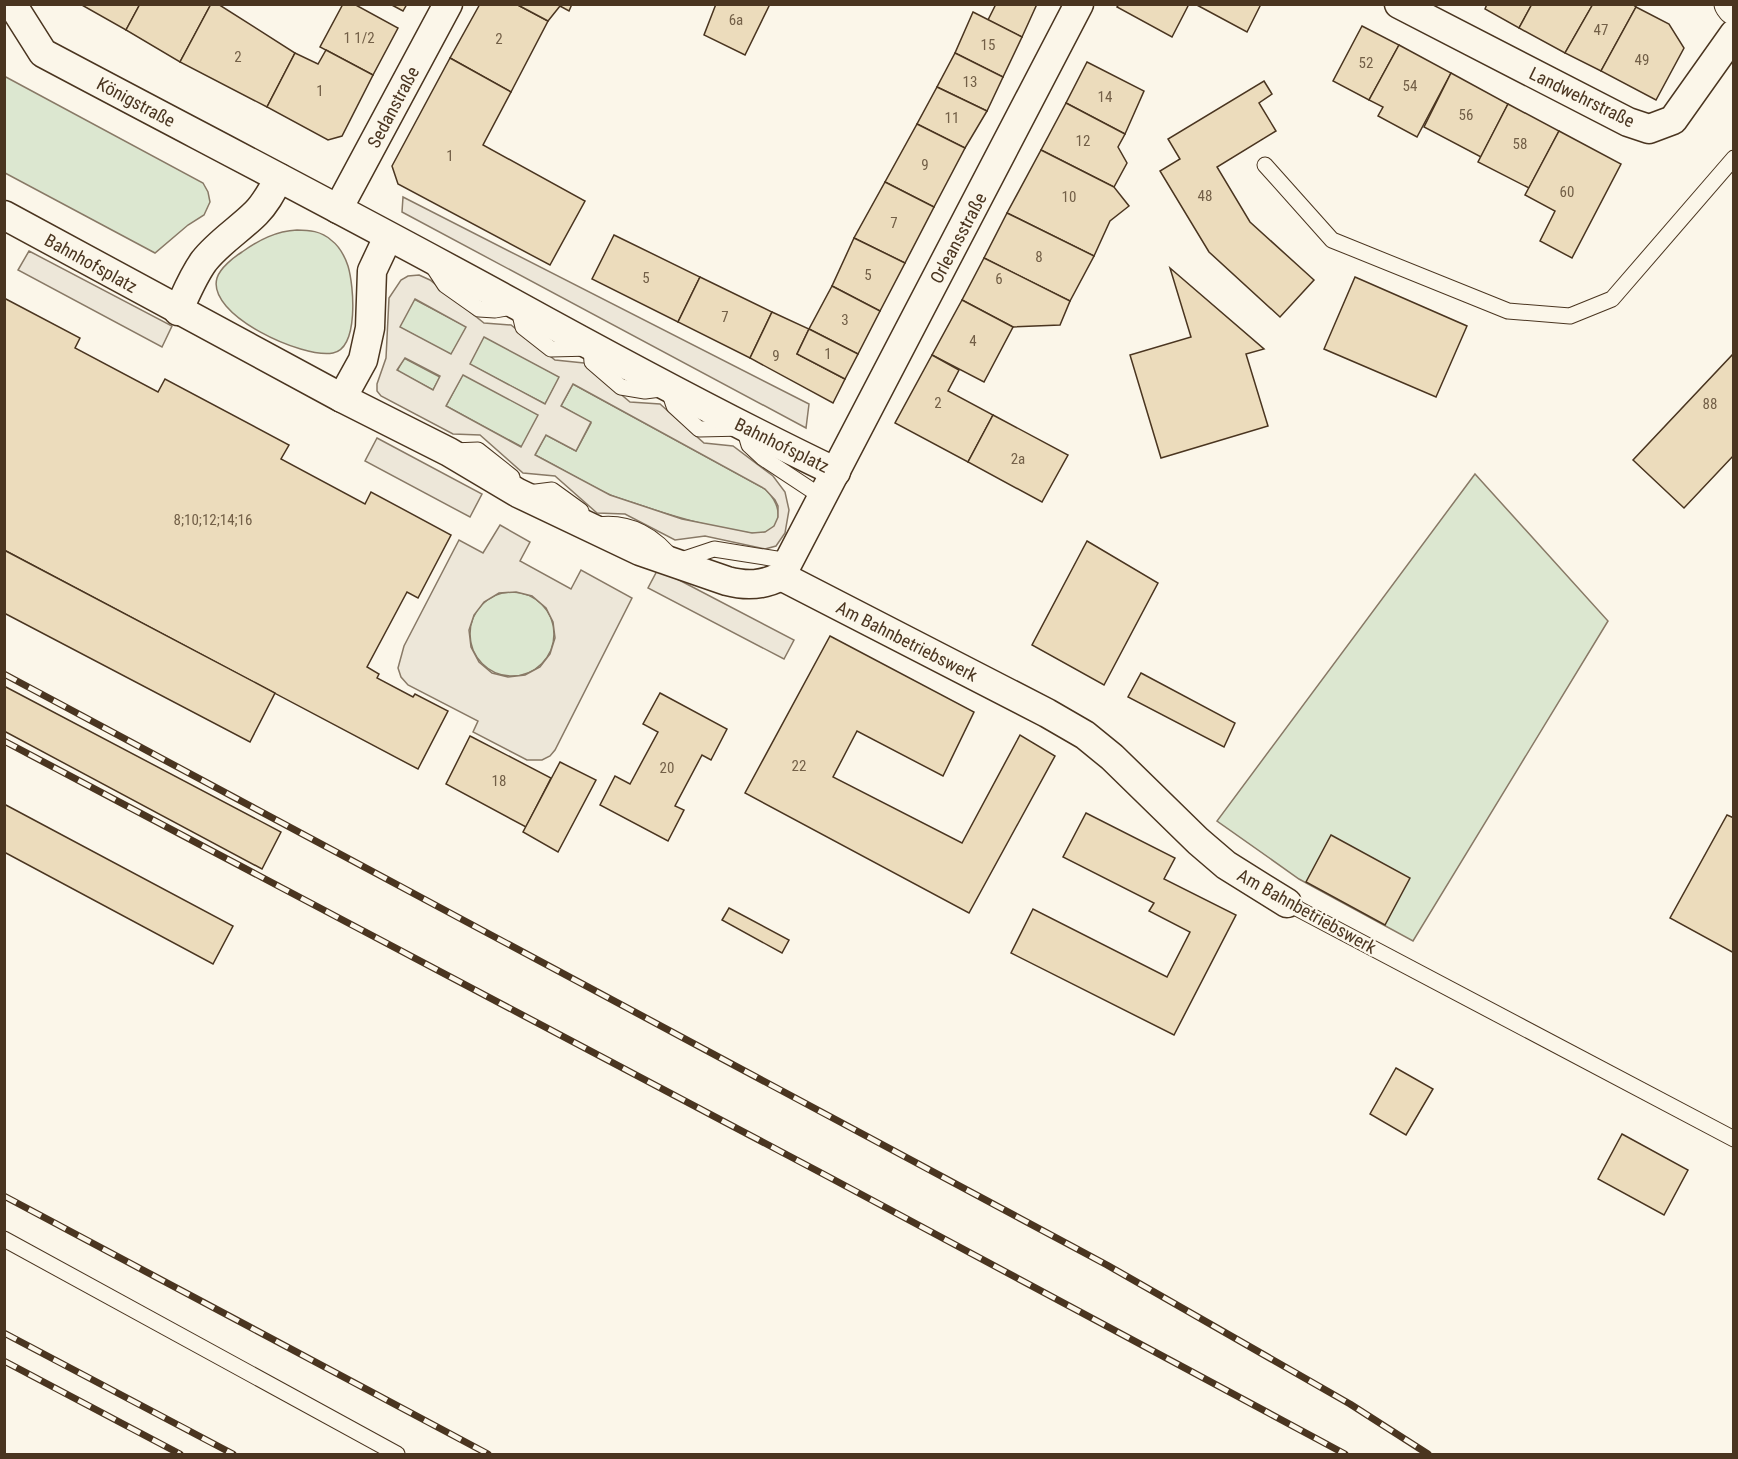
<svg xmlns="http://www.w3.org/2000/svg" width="1738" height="1459" viewBox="0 0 1738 1459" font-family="'Roboto Condensed',sans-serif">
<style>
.green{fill:#dce7d0;stroke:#887966;stroke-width:1.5}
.parking{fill:#ede7d9;stroke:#887966;stroke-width:1.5;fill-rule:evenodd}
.building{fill:#ecdcbc;stroke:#4a3520;stroke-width:1.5}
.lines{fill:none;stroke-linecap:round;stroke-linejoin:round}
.service-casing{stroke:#4a3520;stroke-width:17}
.minor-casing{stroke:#4a3520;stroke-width:31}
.tertiary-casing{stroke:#4a3520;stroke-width:35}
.service{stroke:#fbf6e9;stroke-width:15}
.minor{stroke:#fbf6e9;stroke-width:28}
.tertiary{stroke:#fbf6e9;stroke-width:33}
.rail-casing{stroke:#4a3520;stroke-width:7}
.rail{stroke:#fbf6e9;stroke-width:4.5;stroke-dasharray:14;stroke-linecap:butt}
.labels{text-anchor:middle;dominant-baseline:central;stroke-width:4.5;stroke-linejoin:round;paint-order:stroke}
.number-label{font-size:15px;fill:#725f47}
.street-label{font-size:18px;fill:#4a3520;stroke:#fbf6e9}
</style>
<rect width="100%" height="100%" fill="#fbf6e9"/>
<g class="green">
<polygon points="4,76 203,183 208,192 210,202 204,215 188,225 155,253 5,173"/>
<path d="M297,230C309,230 321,231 331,240C339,246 345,257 348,266C354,286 359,348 333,353C303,359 206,315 217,278C220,268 234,257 242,252C259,240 276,231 297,230Z"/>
<polygon points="414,299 467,327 451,355 399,327"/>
<polygon points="484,336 560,377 545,404 469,364"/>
<polygon points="404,358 440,377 433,390 397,371"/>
<polygon points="463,374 539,415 522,447 446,406"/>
<path d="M573,384L765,489C785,507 784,537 750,533C714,528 678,518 643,506C632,502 619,499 608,494C584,482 560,468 535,455L546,435L576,451L591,423L561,406Z"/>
<polygon points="1475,474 1608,621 1413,941 1299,879 1217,821"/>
<circle cx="512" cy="634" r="42"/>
</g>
<g class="parking">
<polygon points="403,197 809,404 806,428 402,212"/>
<polygon points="29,251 172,326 162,347 18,270"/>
<path d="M419,275L430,280L484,323L511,325L555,360L584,363L630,402L660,404L704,443L733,446L773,476L785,492L789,510L785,533L776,546L765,549L705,536L675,540L625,514L597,513L555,476L523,473L480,435L453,434L381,396L377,391V384L386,358L389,298L401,280L408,276ZM415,299L466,327L451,354L400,327ZM484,337L559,377L545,404L470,364ZM405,358L440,376L433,390L397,370ZM463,375L538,415L521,447L446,406ZM573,384L765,489L775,500L778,506V517L774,526L765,532L752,533L682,519L610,495L535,455L546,435L576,451L591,422L561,406Z"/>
<polygon points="377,438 482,494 470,517 365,461"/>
<path d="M500,525L530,542L520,561L571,589L581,570L632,598L555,750L550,756L542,760H527L473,732L478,721L408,685L401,677L398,668L404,646L459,540L483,553ZM516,592L532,596L546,608L553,622L555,638L550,654L540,667L525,675L508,677L492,673L479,662L471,647L469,630L474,615L484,602L499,593Z"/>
<polygon points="658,569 794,640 784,659 648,588"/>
</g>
<g class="building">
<polygon points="80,4 140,4 126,30"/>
<polygon points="140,4 211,4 180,62 126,30"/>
<polygon points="211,4 218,4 295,53 267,107 180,62"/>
<polygon points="343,4 354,4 398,28 373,75 320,47"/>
<polygon points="390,4 407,4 403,11"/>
<polygon points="480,4 516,4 548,21 511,92 450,58"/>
<polygon points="516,4 572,4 569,11 560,6 548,21"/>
<polygon points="716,4 770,4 745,55 704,35"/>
<polygon points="996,4 1037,4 1022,37 988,20"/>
<polygon points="1119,4 1189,4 1172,37 1117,7"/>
<polygon points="1195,4 1261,4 1247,32"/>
<polygon points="1487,4 1532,4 1519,28 1485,9"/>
<polygon points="1532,4 1593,4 1565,53 1519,28"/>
<polygon points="1593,4 1632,4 1636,7 1601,71 1565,53"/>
<polygon points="1636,7 1669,24 1684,48 1656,100 1601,71"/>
<polygon points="973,12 1022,37 1003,77 955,53"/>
<polygon points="1362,26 1399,45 1369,100 1333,81"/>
<polygon points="1399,45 1451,73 1417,137 1378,116 1383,107 1369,100"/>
<polygon points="326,50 373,75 342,136 328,140 267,107 295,53 318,64"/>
<polygon points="955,53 1003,77 987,111 937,87"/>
<polygon points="450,58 511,92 483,145 585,201 550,265 398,184 392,166"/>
<polygon points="1087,62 1144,91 1125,134 1066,103"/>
<polygon points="1451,73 1508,104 1481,157 1424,127"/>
<polygon points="1264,81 1272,94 1259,103 1276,131 1217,167 1250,222 1314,280 1280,317 1209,252 1160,171 1180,159 1168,139"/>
<polygon points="937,87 987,111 965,148 917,124"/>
<polygon points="1066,103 1125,134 1118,147 1127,163 1114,187 1041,150"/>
<polygon points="1508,104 1559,131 1529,188 1478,162"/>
<polygon points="917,124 965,148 934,207 885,182"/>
<polygon points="1559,131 1621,164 1572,258 1540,241 1555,211 1525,195"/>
<polygon points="1041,150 1114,187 1129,206 1110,221 1094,256 1007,213"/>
<polygon points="885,182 934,207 905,263 854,238"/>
<polygon points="1007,213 1094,256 1070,301 984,258"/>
<polygon points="614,235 700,277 678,322 592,279"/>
<polygon points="854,238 905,263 880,311 832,286"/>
<polygon points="984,258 1070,301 1060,325 1013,327 962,300"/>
<polygon points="1170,268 1264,349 1246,354 1268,426 1161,458 1130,355 1191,337"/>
<polygon points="700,277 772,312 750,358 678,322"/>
<polygon points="1355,277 1467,326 1436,397 1324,349"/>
<polygon points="832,286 880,311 858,354 809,329"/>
<polygon points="4,298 80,338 75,348 158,392 165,379 289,445 281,459 365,504 371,492 451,535 418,598 407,592 367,667 379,674 377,678 413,697 415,694 448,711 418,769 4,550"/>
<polygon points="962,300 1013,327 984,382 932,355"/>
<polygon points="772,312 809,329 797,354 845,379 833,403 750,358"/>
<polygon points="809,329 858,354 845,379 797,354"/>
<polygon points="1734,353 1734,455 1684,508 1633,460"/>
<polygon points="932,355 959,370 948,391 993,415 968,462 895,423"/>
<polygon points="993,415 1068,455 1042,502 968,462"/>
<polygon points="1087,541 1158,583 1104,685 1032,645"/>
<polygon points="4,550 275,693 250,742 4,613"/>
<polygon points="830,636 974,712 943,776 857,731 833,777 962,843 1020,735 1055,756 969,913 745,793"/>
<polygon points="1141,673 1235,723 1224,747 1128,697"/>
<polygon points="4,686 281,832 262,869 4,731"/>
<polygon points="660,693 727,729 711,760 702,755 675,806 684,810 668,841 600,805 615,776 630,784 658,732 643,724"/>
<polygon points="470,736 551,778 526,827 446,784"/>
<polygon points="560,762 596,780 558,852 523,832"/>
<polygon points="4,804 233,926 213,964 4,852"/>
<polygon points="1086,813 1175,858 1164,879 1236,915 1174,1035 1011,953 1033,909 1167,977 1190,932 1149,911 1154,903 1063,857"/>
<polygon points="1727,815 1734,818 1734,953 1670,918"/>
<polygon points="1331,835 1410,878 1385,925 1306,882"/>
<polygon points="729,908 789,940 782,953 722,920"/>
<polygon points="1396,1068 1433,1089 1406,1135 1370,1114"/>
<polygon points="1622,1134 1688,1170 1664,1215 1598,1179"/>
</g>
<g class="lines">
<g class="service-casing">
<g id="service">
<polyline points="1265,165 1332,240 1508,311 1570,316 1612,299 1734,158"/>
<polyline points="432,265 445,285 479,309 495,310 518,306 523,327 551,349 591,348 592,362 621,387 645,391 668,388 674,406 699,429 744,428 749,445 763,458 822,497"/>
<polyline points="453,451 478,450 512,477"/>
<polyline points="528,493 552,490 581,511"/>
<path d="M598,525C630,521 656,536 675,562L714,549L789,561"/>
<polyline points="1287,903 1734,1139"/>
<polyline points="4,1239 397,1454"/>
</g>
</g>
<g class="minor-casing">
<g id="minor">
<path d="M12,4L43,53C199,136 356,217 511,302C618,361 725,419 836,472"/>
<polyline points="1399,4 1628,122 1649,129 1673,120 1734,34"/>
<polyline points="338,209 448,4"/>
<path d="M4,215L342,398L449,452L518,493L640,551L727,581C746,586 763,586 781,576L1079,4"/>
<path d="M178,311C186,294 193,276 204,261C219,242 239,230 256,213C266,203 272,191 279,178"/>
<polyline points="342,398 363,360 370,328 372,271 388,237"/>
<polyline points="781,576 1047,713 1085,735 1112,757 1198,841 1226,865 1287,903"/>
</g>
</g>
<g class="tertiary-casing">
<polyline id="tertiary" points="1731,4 1734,8"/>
</g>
<use href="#service" class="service"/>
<use href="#minor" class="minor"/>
<use href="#tertiary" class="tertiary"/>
<g class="rail-casing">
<g id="rail">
<polyline points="4,674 1107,1265 1350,1404 1428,1454"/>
<polyline points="4,741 827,1176 1345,1454"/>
<polyline points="4,1196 488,1454"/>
<polyline points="4,1333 233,1454"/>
<polyline points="4,1361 180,1454"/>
</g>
</g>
<use href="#rail" class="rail"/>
</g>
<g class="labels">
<g class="number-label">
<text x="736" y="20">6a</text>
<text x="1601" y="30">47</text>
<text x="359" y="38">1 1/2</text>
<text x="499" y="39">2</text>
<text x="988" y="45">15</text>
<text x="238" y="57">2</text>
<text x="1642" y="60">49</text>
<text x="1366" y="63">52</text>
<text x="970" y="82">13</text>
<text x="1410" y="86">54</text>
<text x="320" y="91">1</text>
<text x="1105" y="97">14</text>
<text x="1466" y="115">56</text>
<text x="952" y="118">11</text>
<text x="1083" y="141">12</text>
<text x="1520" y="144">58</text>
<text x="450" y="156">1</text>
<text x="925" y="165">9</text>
<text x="1567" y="192">60</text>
<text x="1205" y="196">48</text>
<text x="1069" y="197">10</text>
<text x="894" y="223">7</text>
<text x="1039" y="257">8</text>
<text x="868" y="275">5</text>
<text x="646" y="278">5</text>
<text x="999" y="279">6</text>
<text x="725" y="317">7</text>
<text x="845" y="320">3</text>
<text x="973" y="341">4</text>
<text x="828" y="354">1</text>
<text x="776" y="356">9</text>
<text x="938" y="403">2</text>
<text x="1710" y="404">88</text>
<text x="1018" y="459">2a</text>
<text x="213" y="520">8;10;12;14;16</text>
<text x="799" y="766">22</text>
<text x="667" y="768">20</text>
<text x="499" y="781">18</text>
</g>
<g class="street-label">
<text transform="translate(1582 97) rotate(26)">Landwehrstraße</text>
<text transform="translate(136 102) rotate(28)">Königstraße</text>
<text transform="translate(393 107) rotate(-62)">Sedanstraße</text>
<text transform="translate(958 238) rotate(-62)">Orleansstraße</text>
<text transform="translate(91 263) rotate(29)">Bahnhofsplatz</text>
<text transform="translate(782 445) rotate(26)">Bahnhofsplatz</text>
<text transform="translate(907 641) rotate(27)">Am Bahnbetriebswerk</text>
<text transform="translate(1307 911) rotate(29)">Am Bahnbetriebswerk</text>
</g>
</g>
<rect width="1738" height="1459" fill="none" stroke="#4a3520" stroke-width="12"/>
</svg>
